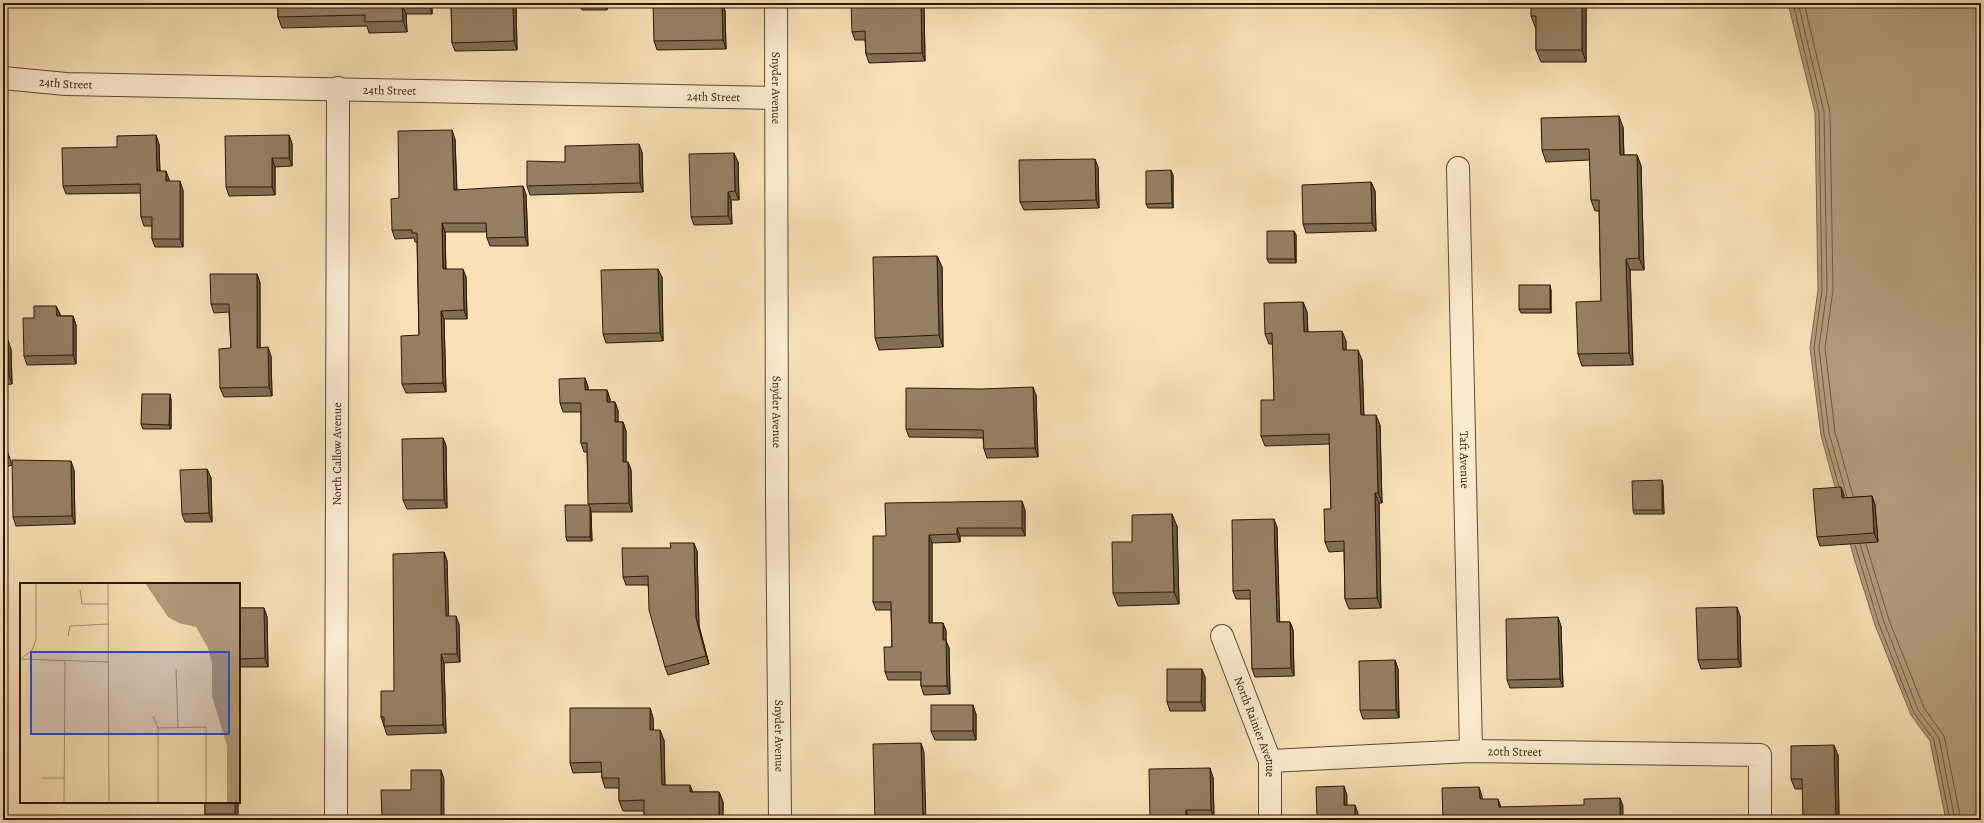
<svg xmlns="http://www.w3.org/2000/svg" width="1984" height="823" viewBox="0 0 1984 823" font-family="Alegreya,serif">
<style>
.water{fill:#b39c7c;stroke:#7d674e}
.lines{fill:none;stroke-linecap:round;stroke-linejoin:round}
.shore{stroke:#6f5a42;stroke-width:1}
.minor-casing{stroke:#5e4a34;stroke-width:24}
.minor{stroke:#fbebd0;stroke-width:22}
.wall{fill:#816e55;stroke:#2b1808}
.shaded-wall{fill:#695a45;stroke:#2b1808}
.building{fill:#968063;stroke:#2b1808}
.labels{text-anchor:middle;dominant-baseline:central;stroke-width:3;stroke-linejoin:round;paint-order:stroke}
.street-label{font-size:12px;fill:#2b1808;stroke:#fbebd0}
.inset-road{fill:none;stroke:#a79071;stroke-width:1}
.view{fill:#1d4ed8;fill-opacity:0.15;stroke:#1d4ed8;stroke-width:2}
.inset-edge{fill:none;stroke:#2b1808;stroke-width:2}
</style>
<rect width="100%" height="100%" fill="#f9e0b7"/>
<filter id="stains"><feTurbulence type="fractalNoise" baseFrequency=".005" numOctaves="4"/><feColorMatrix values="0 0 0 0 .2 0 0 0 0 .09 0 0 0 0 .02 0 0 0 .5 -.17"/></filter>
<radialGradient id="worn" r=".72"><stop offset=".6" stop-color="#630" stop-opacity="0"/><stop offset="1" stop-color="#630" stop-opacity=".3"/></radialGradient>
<polygon class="water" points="1788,3 1981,3 1981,820 1946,820 1930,741 1911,715 1875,625 1854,558 1821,435 1810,348 1818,290 1815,113"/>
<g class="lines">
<g class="shore">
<polyline points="1793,3 1819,113 1822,290 1814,348 1824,434 1839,486"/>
<polyline points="1798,3 1824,112 1827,290 1819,348 1829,433 1847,497"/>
<polyline points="1804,3 1830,112 1833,290 1825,348 1835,432 1853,496"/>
<polyline points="1860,544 1884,622 1918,710 1939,738 1955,820"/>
<polyline points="1866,544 1889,620 1924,708 1944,736 1961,820"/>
<polyline points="1855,545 1879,624 1914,713 1934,740 1950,820"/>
</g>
<g class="minor-casing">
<g id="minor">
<path id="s1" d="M776,3L777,494L780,820"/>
<path id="s2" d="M3,78L66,84L776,98"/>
<path id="s3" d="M1458,168L1471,751"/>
<path id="s4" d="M1222,636L1270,761V820"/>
<path id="s5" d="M1270,761L1471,751L1760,755V820"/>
<path id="s6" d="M336,820L338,88"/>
</g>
</g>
<use href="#minor" class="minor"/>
</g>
<g class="wall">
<polygon points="278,3 432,3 432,14 406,14 407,32 369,33 367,26 282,28 278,17"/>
<polygon points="451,3 516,3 517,50 455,51 452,43"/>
<polygon points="579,3 607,3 607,10 582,10"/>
<polygon points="722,3 725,11 726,49 657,50 654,41"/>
<polygon points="924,3 925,61 869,63 866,54 865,40 855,40 852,32"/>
<polygon points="1586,3 1586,62 1541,62 1536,50 1536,29 1531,16"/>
<polygon points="3,124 5,129 6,171 3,171"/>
<polygon points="1623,127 1624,155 1637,155 1641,166 1644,270 1630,270 1633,365 1582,366 1578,354 1601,301 1599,211 1595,211 1591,200 1590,160 1546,162 1542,150"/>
<polygon points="289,135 292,144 292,166 275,167 275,195 229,196 226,187"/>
<polygon points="455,139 457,190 526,194 528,246 490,246 487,238 487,232 445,232 446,269 466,277 467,319 444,319 446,392 406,393 402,384 419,335 417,242 415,242 414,238 395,239 392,230 399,198"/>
<polygon points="159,144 160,171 169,179 169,181 183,190 183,247 155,247 152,239 152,226 144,226 141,217 141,193 66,194 63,186 117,147"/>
<polygon points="642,152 643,192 530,195 527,186 565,162"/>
<polygon points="738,162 739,200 731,200 732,224 694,225 691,217"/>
<polygon points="1098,167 1099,208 1024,210 1020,202"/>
<polygon points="1173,175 1173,208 1148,208 1146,204"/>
<polygon points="1371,182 1375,191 1376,231 1306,233 1303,224"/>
<polygon points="1294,231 1296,235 1296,263 1269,263 1267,259"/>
<polygon points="937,256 942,267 943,347 879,350 875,338"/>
<polygon points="257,274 260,283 260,348 271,356 272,396 224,397 220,388 231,348 229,312 214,313 211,304"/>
<polygon points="662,277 663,341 606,343 603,334"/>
<polygon points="1551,290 1551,313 1521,313 1519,309"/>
<polygon points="1303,302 1307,312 1308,332 1346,341 1346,350 1362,360 1364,415 1380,425 1382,503 1379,503 1381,608 1349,609 1345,599 1344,551 1329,552 1325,542 1331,509 1330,444 1265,446 1261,436 1274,400 1273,344 1269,344 1265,334"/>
<polygon points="56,306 60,314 60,316 73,316 76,325 76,364 27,365 24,356 34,318"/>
<polygon points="3,340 11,349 12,384 3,385"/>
<polygon points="585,378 588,387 588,390 607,390 610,399 610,402 615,402 618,411 618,422 623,422 626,431 626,462 628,462 631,470 632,512 591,512 592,541 567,541 566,537 589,505 587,452 584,452 581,443 581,412 563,412 560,403"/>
<polygon points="1036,395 1038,457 987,458 984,449 983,438 909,437 906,429"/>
<polygon points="171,399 171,429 143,429 141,424"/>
<polygon points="3,438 12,465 3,468"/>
<polygon points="443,438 446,446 447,508 407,509 403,500"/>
<polygon points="207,469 211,478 212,522 185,522 182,514"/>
<polygon points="74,470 75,524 16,526 13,517"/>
<polygon points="1663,485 1664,514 1634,514 1633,510"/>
<polygon points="1844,495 1844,498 1872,496 1875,505 1878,542 1820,546 1817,537"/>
<polygon points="1025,510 1025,536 960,536 960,542 932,543 932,623 943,623 946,631 946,641 949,648 950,694 924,695 921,686 921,680 888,680 885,672 892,647 891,610 876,610 873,602 886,536"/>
<polygon points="1177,526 1179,604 1118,606 1113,593 1132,542"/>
<polygon points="1277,527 1279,622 1290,622 1293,630 1294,676 1255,677 1252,669 1251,599 1236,599 1233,591"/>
<polygon points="697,551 699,626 709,664 668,675 665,667 648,585 626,585 623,577"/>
<polygon points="444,552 447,561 448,616 459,624 460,662 444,663 446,733 387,735 381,717 394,691"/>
<polygon points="239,608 264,608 267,617 268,667 239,667"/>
<polygon points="1740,616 1741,667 1701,669 1698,660"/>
<polygon points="1561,626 1563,687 1510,688 1507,680"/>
<polygon points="1395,660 1398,669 1399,718 1363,719 1360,710"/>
<polygon points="1205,677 1205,711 1170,711 1167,702"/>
<polygon points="650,708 653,718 653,730 664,740 665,785 693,792 719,792 723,802 723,820 644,820 644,811 623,811 619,801 619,788 605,788 602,778 602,772 573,773 570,763"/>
<polygon points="976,714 976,740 935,740 931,731"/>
<polygon points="1838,755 1839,820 1802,789 1795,789 1791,779"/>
<polygon points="1213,777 1214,818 1189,819 1189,820 1150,820"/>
<polygon points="205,802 238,802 238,820 207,820 205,814"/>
</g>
<g class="shaded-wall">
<polygon points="428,3 432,3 432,14"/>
<polygon points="513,3 516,3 517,50 514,41"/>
<polygon points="605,3 607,3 607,10"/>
<polygon points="722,3 725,11 726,49 723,40"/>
<polygon points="921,3 924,3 925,61 922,53"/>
<polygon points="1582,3 1586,3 1586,62 1582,50"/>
<polygon points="402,4 406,14 407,32 403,21"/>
<polygon points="1619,116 1623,127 1624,166 1620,155"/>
<polygon points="3,124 5,129 6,171 3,163"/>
<polygon points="452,130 455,139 457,199 454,190"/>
<polygon points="156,135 159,144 160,179 157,171"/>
<polygon points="289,135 292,144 292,166 289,158"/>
<polygon points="639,144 642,152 643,192 640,183"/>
<polygon points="734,153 738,162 739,200 735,191"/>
<polygon points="1637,155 1641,166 1644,270 1639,258"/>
<polygon points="272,158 275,167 275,195 272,187"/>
<polygon points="1095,159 1098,167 1099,208 1096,200"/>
<polygon points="1171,170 1173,175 1173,208 1172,203"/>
<polygon points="166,171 169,179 169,190 166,181"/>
<polygon points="180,181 183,190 183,247 180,239"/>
<polygon points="1371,182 1375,191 1376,231 1372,223"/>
<polygon points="523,186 526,194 528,246 525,237"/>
<polygon points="728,192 731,200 732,224 728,216"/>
<polygon points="442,223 445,232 446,278 443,269"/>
<polygon points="1294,231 1296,235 1296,263 1295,259"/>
<polygon points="937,256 942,267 943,347 939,335"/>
<polygon points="1626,259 1630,270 1633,365 1629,353"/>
<polygon points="463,269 466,277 467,319 464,310"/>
<polygon points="658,269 662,277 663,341 660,333"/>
<polygon points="257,274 260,283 260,356 257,348"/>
<polygon points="1550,285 1551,290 1551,313 1550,309"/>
<polygon points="1303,302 1307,312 1308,342 1304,332"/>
<polygon points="56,306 60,314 60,325 57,316"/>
<polygon points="441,311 444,319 446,392 443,383"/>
<polygon points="73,316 76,325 76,364 73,355"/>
<polygon points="1342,331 1346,341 1346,360 1343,350"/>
<polygon points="8,340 11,349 12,384 9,376"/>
<polygon points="268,347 271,356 272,396 269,387"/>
<polygon points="1358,350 1362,360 1364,425 1361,415"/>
<polygon points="585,378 588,387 588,399 585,390"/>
<polygon points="1033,387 1036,395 1038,457 1035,448"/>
<polygon points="607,390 610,399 610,411 607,402"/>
<polygon points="170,394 171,399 171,429 169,425"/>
<polygon points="615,402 618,411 618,431 615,422"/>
<polygon points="1376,415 1380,425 1382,503 1378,493"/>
<polygon points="623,422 626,431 626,471 623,462"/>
<polygon points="443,438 446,446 447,508 444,500"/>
<polygon points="71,461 74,470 75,524 72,516"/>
<polygon points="628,462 631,470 632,512 629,503"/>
<polygon points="207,469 211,478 212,522 209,513"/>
<polygon points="1662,480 1663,485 1664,514 1662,510"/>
<polygon points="1841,487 1844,495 1845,507 1842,498"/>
<polygon points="1375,493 1379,503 1381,608 1377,598"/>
<polygon points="1872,496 1875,505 1878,542 1874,533"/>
<polygon points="1022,501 1025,510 1025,536 1022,528"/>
<polygon points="590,507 591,512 592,541 590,537"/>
<polygon points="1172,514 1177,526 1179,604 1174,592"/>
<polygon points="1274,519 1277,527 1280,631 1277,622"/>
<polygon points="957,528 960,536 960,542 957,534"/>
<polygon points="929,535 932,543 932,632 929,623"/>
<polygon points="694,543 697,551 699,626 709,664 706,656 696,618"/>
<polygon points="444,552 447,561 449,625 446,616"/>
<polygon points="1737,607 1740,616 1741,667 1738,659"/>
<polygon points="264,608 267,617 268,667 265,658"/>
<polygon points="456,616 459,624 460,662 457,654"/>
<polygon points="1558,617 1561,626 1563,687 1560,679"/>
<polygon points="1290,622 1293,630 1294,676 1291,668"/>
<polygon points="943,623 946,631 946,641 949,648 950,694 947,686 943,640"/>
<polygon points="441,654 444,663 446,733 443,725"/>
<polygon points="1395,660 1398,669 1399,718 1396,710"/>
<polygon points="1202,669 1205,677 1205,711 1201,702"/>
<polygon points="973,705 976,714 976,740 973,731"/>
<polygon points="650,708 653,718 654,740 650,730"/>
<polygon points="660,730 664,740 665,795 662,785"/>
<polygon points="921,743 924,752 926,820 923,820"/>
<polygon points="1834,745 1838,755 1839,820 1836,820"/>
<polygon points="1210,768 1213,777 1214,818 1211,810"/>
<polygon points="441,770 444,779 444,820 441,820"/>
<polygon points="690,785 694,795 690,792"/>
<polygon points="1344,786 1347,795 1347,814 1344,805"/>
<polygon points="1479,787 1482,796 1483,808 1480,799"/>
<polygon points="719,792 723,802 723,820 720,820 719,819"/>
<polygon points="1620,798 1623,806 1623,820 1620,820"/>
<polygon points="1498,799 1501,807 1499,807"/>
<polygon points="235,802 238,802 238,820 237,820 235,814"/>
<polygon points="1355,805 1358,813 1358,820 1355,820"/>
<polygon points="1186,810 1189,819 1189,820 1186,820"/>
</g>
<g class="building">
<polygon points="278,3 428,3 402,4 403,21 365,22 365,15 278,17"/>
<polygon points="451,3 513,3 514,41 452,43"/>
<polygon points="653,3 722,3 723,40 654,41"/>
<polygon points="851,3 921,3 922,53 866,54 865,31 852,32"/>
<polygon points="1531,3 1582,3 1582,50 1536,50 1536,16 1531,16"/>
<polygon points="1619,116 1620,155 1637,155 1639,258 1626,259 1629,353 1578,354 1576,302 1601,301 1599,200 1591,200 1589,149 1542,150 1541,118"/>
<polygon points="452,130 454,190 523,186 525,237 487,238 486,223 442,223 443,269 463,269 464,310 441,311 443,383 402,384 401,336 419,335 417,233 412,233 412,230 392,230 391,199 399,198 398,131"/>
<polygon points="156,135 157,171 166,171 166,181 180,181 180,239 152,239 152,217 141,217 140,184 63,186 62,148 117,147 117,136"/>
<polygon points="289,135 289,158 272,158 272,187 226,187 225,136"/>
<polygon points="639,144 640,183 527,186 527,161 565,162 565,146"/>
<polygon points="734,153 735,191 728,192 728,216 691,217 689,154"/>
<polygon points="1095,159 1096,200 1020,202 1019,160"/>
<polygon points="1171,170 1172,203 1146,204 1146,171"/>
<polygon points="1371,182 1372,223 1303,224 1302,185"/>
<polygon points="1267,231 1294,231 1295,259 1267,259"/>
<polygon points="937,256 939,335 875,338 873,257"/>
<polygon points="658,269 660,333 603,334 601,270"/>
<polygon points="210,274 257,274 257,348 268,347 269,387 220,388 219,349 231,348 229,304 211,304"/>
<rect x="1519" y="285" width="31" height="24"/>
<polygon points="1303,302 1304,332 1342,331 1343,350 1358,350 1361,415 1376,415 1378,493 1375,493 1377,598 1345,599 1344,541 1325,542 1324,509 1331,509 1329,434 1261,436 1261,400 1274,400 1272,333 1265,334 1264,303"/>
<polygon points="34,306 56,306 57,316 73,316 73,355 24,356 23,318 34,318"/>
<polygon points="3,340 8,340 9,376 3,376"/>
<polygon points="585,378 585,390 607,390 607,402 615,402 615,422 623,422 623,462 628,462 629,503 588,504 587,443 581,443 581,403 560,403 559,379"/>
<polygon points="1033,387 1035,448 984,449 983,430 906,429 906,388 982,389"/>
<polygon points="142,394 170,394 169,425 141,424"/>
<polygon points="443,438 444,500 403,500 402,439"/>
<polygon points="3,439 9,457 3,459"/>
<polygon points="12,460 71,461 72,516 13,517"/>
<polygon points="207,469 209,513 182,514 180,470"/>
<polygon points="1662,480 1662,510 1633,510 1632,481"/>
<polygon points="1841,487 1842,498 1872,496 1874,533 1817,537 1813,489"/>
<polygon points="1022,501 1022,528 957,528 957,534 929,535 929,623 943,623 943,640 946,640 947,686 921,686 921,672 885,672 884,647 892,647 891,602 873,602 873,536 886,536 885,503"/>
<polygon points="565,505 589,505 590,507 590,537 566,537"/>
<polygon points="1172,514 1174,592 1113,593 1112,542 1132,542 1132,515"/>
<polygon points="1274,519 1277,622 1290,622 1291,668 1252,669 1250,590 1233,591 1232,520"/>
<polygon points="670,543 694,543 696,618 706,656 665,667 649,610 648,576 623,577 622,548 671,548"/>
<polygon points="444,552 446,616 456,616 457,654 441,654 443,725 384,726 384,717 381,717 381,691 394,691 393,554"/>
<polygon points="1737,607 1738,659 1698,660 1696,608"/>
<polygon points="239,608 264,608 265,658 239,659"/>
<polygon points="1558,617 1560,679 1507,680 1506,619"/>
<polygon points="1395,660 1396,710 1360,710 1359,661"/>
<polygon points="1167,669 1202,669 1201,702 1167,702"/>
<rect x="931" y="705" width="42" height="26"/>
<polygon points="570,708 650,708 650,730 660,730 662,785 690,785 690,792 719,792 719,819 693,819 693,820 644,820 644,800 619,801 619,778 602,778 601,762 570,763"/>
<polygon points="921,743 923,820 875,820 873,744"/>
<polygon points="1834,745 1836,820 1803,820 1802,779 1791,779 1791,746"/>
<polygon points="1210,768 1211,810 1186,810 1186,820 1150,820 1149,769"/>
<polygon points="411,770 441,770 441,820 382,819 381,790 411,790"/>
<polygon points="1344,786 1344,805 1355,805 1355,820 1313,820 1313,818 1317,818 1316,787"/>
<polygon points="1479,787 1480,799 1498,799 1499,807 1584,805 1584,799 1620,798 1620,820 1443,820 1442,788"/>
<rect x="205" y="802" width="30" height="12"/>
</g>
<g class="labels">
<g class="street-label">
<text stroke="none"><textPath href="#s2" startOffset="63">24th Street</textPath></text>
<text stroke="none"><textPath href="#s1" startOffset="85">Snyder Avenue</textPath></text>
<text stroke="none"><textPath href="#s2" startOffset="387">24th Street</textPath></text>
<text stroke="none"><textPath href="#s2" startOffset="711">24th Street</textPath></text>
<text stroke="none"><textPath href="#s1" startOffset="409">Snyder Avenue</textPath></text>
<text stroke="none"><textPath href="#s6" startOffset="366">North Callow Avenue</textPath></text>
<text stroke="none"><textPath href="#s3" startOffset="292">Taft Avenue</textPath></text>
<text stroke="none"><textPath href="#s4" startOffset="97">North Rainier Avenue</textPath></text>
<text stroke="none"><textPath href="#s1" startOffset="733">Snyder Avenue</textPath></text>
<text stroke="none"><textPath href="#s5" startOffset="245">20th Street</textPath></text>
</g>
</g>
<g transform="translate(20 583)">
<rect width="220" height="220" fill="#f9e0b7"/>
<path d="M125,0H220V220H207V163L192,113V81L188,65L176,44L159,40L148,34Z" fill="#b39c7c"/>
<path class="inset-road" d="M88,0L89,220M60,7L62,21H88M48,53L50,43L88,41M2,75L12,67L16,57V0M0,76L88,79M156,86L158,144M133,133L138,145V220M138,145L186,144V220M21,195H44M44,220L45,78"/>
<path class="view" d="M11,69H209V151H11Z"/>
<rect width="220" height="220" class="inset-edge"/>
</g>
<rect width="1984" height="823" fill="none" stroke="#f9e0b7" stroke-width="16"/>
<rect x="4" y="4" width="1976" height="815" fill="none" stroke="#2b1808" stroke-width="2"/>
<rect x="8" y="8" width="1968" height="807" fill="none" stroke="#2b1808"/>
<rect width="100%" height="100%" filter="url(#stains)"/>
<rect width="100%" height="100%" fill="url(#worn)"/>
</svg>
